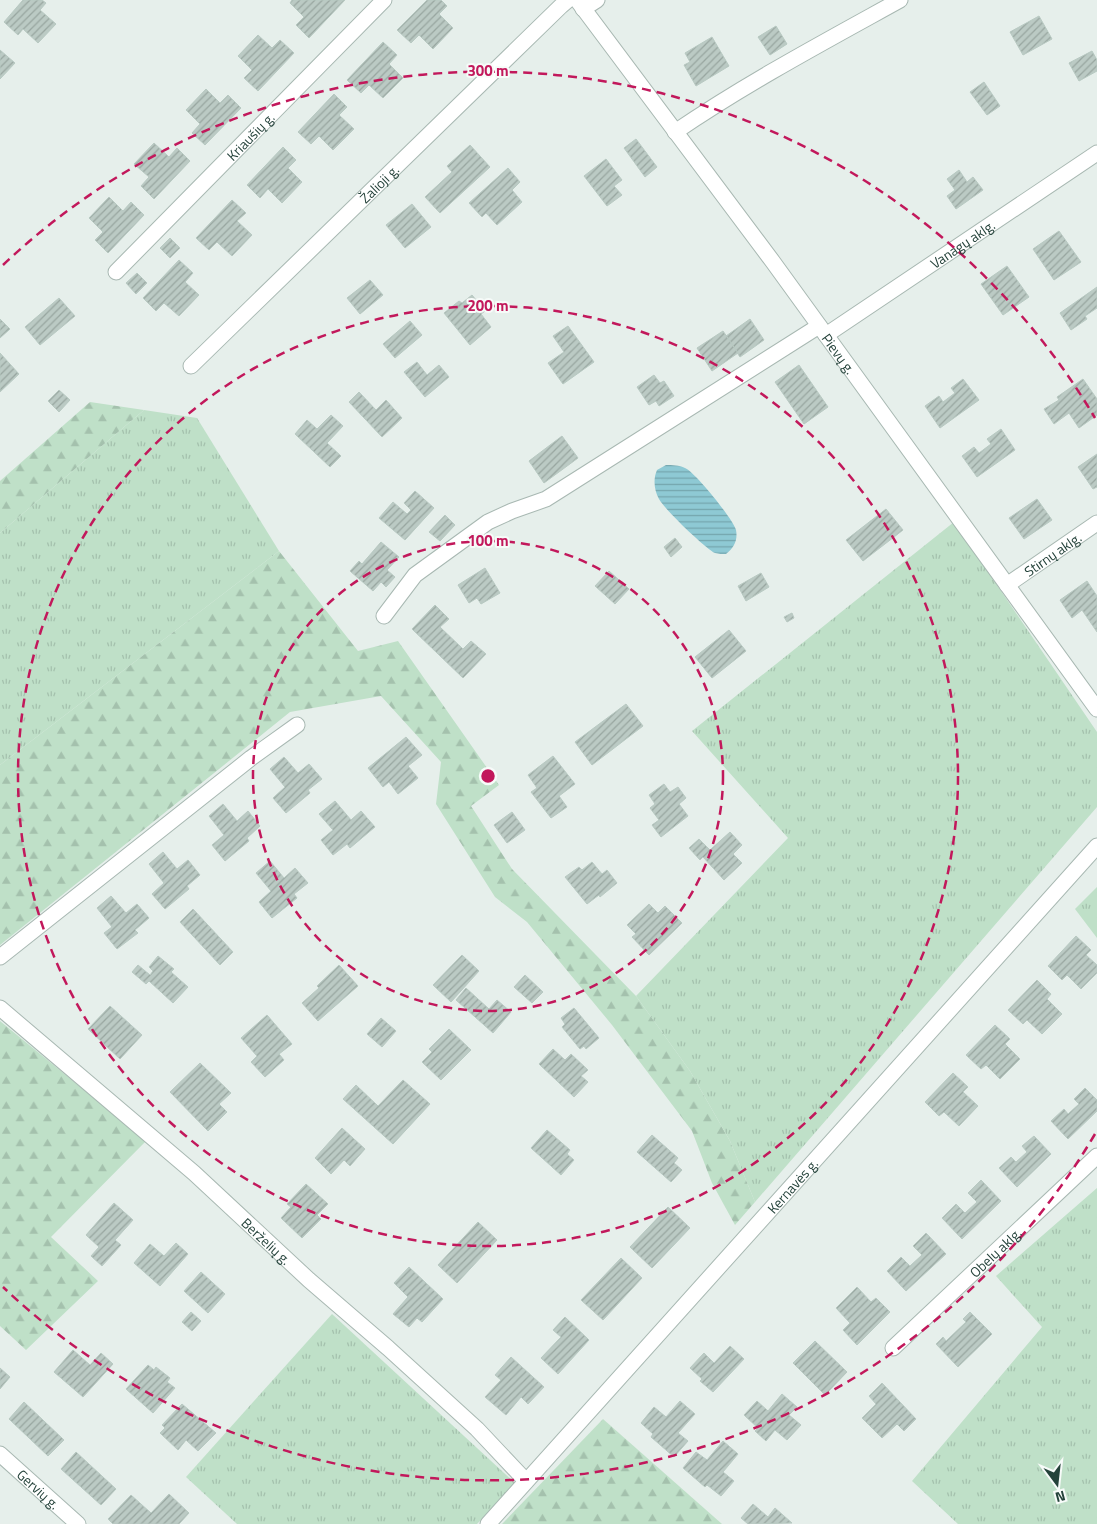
<svg xmlns="http://www.w3.org/2000/svg" width="1097" height="1524" viewBox="0 0 1097 1524" font-family="'Titillium Web',sans-serif">
<style>
.grass{fill:url(#grass-tufts)}
.forest{fill:url(#forest-firs)}
.water{fill:url(#water-rules)}
.building{fill:url(#building-hatch);stroke:#b8c9c2}
.lines{fill:none;stroke-linecap:round;stroke-linejoin:round}
.minor-casing{stroke:#a8b8b2;stroke-width:17}
.minor{stroke:#fff;stroke-width:15}
.ring{fill:none;stroke:#c2185b;stroke-width:2.5;stroke-dasharray:9 6}
.labels{text-anchor:middle;dominant-baseline:central;stroke-width:4;stroke-linejoin:round;paint-order:stroke}
.street-label{font-size:14px;fill:#24423a;stroke:#f7fbf9}
.centre{fill:#c2185b;stroke:#f7fbf9;stroke-width:2.5}
.ring-label{font-size:15px;text-anchor:middle;font-weight:bold;fill:#c2185b;stroke:#f7fbf9;stroke-width:4;stroke-linejoin:round;paint-order:stroke}
</style>
<defs>
<pattern id="grass-tufts" width="24" height="20" patternUnits="userSpaceOnUse" patternTransform="scale(1.25)"><rect width="24" height="20" fill="#bfe0c8"/><path d="M3 7l-1-3M5 7V3M7 7l1-3M15 17l-1-3M17 17v-4M19 17l1-3" fill="none" stroke="#a4c1ad"/></pattern>
<pattern id="forest-firs" width="22" height="20" patternUnits="userSpaceOnUse" patternTransform="scale(1.25)"><rect width="22" height="20" fill="#bfe0c8"/><path d="M5 1l3.5 6h-7zM16 11l3.5 6h-7z" fill="#a4c1ad"/></pattern>
<pattern id="water-rules" width="6" height="5" patternUnits="userSpaceOnUse" patternTransform="scale(1.25)"><rect width="6" height="5" fill="#8ec9d4"/><path d="M0 2.5h6" fill="none" stroke="#74a5ad"/></pattern>
<pattern id="building-hatch" width="6" height="6" patternUnits="userSpaceOnUse" patternTransform="scale(1.25)"><rect width="6" height="6" fill="#bbcac4"/><path d="M-1 1l2-2M0 6l6-6M5 7l2-2" fill="none" stroke="#98a6a0"/></pattern>
</defs>
<rect width="100%" height="100%" fill="#e6efeb"/>
<g class="grass">
<polygon points="144,410 197,418 279,551 0,765 0,533"/>
<polygon points="954,522 1097,732 1097,807 755,1202 730,1141 690,1071 636,996 788,838 692,731"/>
<polygon points="1097,887 1097,938 1075,909"/>
<polygon points="1097,1188 1097,1524 958,1524 912,1481 1042,1327 996,1276"/>
<polygon points="332,1314 515,1483 477,1524 237,1524 186,1477"/>
</g>
<g class="forest">
<polygon points="90,402 144,410 0,533 0,481"/>
<polygon points="279,551 358,651 398,641 499,785 471,806 512,869 636,996 690,1071 730,1141 755,1202 735,1225 712,1183 692,1131 612,1025 527,922 495,897 436,804 441,762 381,696 290,712 0,945 0,765"/>
<polygon points="0,1021 146,1141 51,1237 98,1281 26,1350 0,1326"/>
<polygon points="603,1419 722,1524 502,1524"/>
</g>
<path class="water" d="M666,465C672,465 679,465 685,468C695,472 733,519 736,530C738,540 734,548 726,554C722,554 719,554 715,553C706,549 664,509 659,499C654,490 653,479 657,470Z"/>
<g class="building">
<polygon points="23,0 42,0 46,3 40,10 56,24 38,43 23,29 18,35 4,22"/>
<polygon points="292,0 345,0 309,38 296,25 304,17 290,3"/>
<polygon points="427,0 441,0 447,6 439,14 453,28 433,49 419,35 411,43 397,30"/>
<polygon points="1039,16 1052,39 1023,55 1010,32"/>
<polygon points="776,26 787,44 770,55 758,37"/>
<polygon points="258,35 272,48 280,40 294,53 258,91 244,78 252,70 238,56"/>
<polygon points="712,37 729,66 696,86 684,65 690,62 685,53"/>
<polygon points="383,42 397,55 389,64 403,78 383,98 369,85 361,93 347,80"/>
<polygon points="0,50 15,63 0,79"/>
<polygon points="1092,51 1097,60 1097,71 1079,81 1069,63"/>
<polygon points="984,82 1000,106 987,115 970,92"/>
<polygon points="206,89 220,103 228,95 241,108 205,145 192,133 200,124 186,110"/>
<polygon points="334,94 347,107 339,115 354,129 333,150 319,136 311,144 298,132"/>
<polygon points="636,139 657,167 645,177 624,148"/>
<polygon points="154,143 169,157 177,148 190,161 154,199 141,186 149,177 134,164"/>
<polygon points="470,145 490,167 440,213 425,197 452,172 447,166"/>
<polygon points="283,147 296,160 288,168 302,182 282,203 268,189 260,198 247,185"/>
<polygon points="606,159 622,180 614,186 622,195 607,206 584,176"/>
<polygon points="508,168 520,182 512,190 522,202 497,225 486,213 482,217 469,203"/>
<polygon points="959,170 967,182 973,177 983,190 956,209 947,196 955,190 947,179"/>
<polygon points="109,197 123,211 131,202 144,215 108,253 95,240 103,232 89,218"/>
<polygon points="232,200 246,213 237,221 252,235 232,256 217,242 209,250 196,238"/>
<polygon points="412,204 431,227 405,248 386,225"/>
<polygon points="1059,231 1081,262 1054,280 1033,249"/>
<polygon points="170,238 180,248 170,258 160,248"/>
<polygon points="179,260 193,273 185,282 199,295 179,316 164,303 156,311 143,298"/>
<polygon points="1007,266 1029,297 1003,315 981,284"/>
<polygon points="137,273 147,283 136,294 126,283"/>
<polygon points="370,280 383,295 360,314 347,298"/>
<polygon points="1097,287 1097,308 1085,316 1087,319 1071,330 1060,313"/>
<polygon points="472,295 485,311 481,314 491,327 470,345 444,313 459,301 462,303"/>
<polygon points="59,298 75,316 40,345 25,327"/>
<polygon points="0,319 10,329 0,338"/>
<polygon points="750,319 764,340 740,357 726,336"/>
<polygon points="410,321 422,335 395,358 383,344"/>
<polygon points="568,326 594,362 563,384 548,363 564,352 553,336"/>
<polygon points="723,331 738,353 712,371 697,348"/>
<polygon points="0,353 19,374 0,392"/>
<polygon points="417,362 427,375 439,365 449,377 425,397 404,372"/>
<polygon points="799,365 828,407 804,424 775,382"/>
<polygon points="654,375 660,383 664,381 674,396 659,406 656,401 649,405 637,387"/>
<polygon points="963,379 979,400 940,428 925,406 939,396 943,402 955,393 951,388"/>
<polygon points="1083,379 1097,399 1097,415 1079,428 1069,413 1054,424 1044,409 1059,400 1057,397"/>
<polygon points="59,390 70,400 59,412 48,401"/>
<polygon points="359,392 376,410 386,400 402,418 382,437 349,402"/>
<polygon points="331,415 343,426 327,443 341,456 330,467 295,434 307,420 317,429"/>
<polygon points="1001,429 1015,450 977,477 962,456 974,447 979,453 991,444 987,439"/>
<polygon points="562,436 578,458 544,483 529,461"/>
<polygon points="1097,454 1097,487 1093,489 1078,467"/>
<polygon points="415,491 434,508 405,540 379,518 393,502 407,514 411,510 404,503"/>
<polygon points="1037,499 1052,520 1024,539 1009,518"/>
<polygon points="886,509 903,530 863,561 846,540"/>
<polygon points="445,515 455,525 440,541 429,532"/>
<polygon points="675,538 682,547 671,557 664,547"/>
<polygon points="381,542 399,557 387,570 395,577 386,587 381,582 373,591 350,571 359,561 362,564"/>
<polygon points="485,568 500,593 481,604 477,598 469,603 458,585"/>
<polygon points="609,571 629,589 615,604 595,586"/>
<polygon points="761,573 769,587 746,601 738,586"/>
<polygon points="1087,581 1097,596 1097,632 1082,610 1072,618 1060,600"/>
<polygon points="435,605 449,619 440,627 463,649 471,641 486,654 463,678 412,629"/>
<polygon points="792,613 794,618 787,622 784,617"/>
<polygon points="729,630 746,651 712,678 695,657"/>
<polygon points="626,704 643,726 592,765 575,742"/>
<polygon points="406,737 422,755 408,766 418,778 398,794 389,782 383,787 368,768"/>
<polygon points="553,756 575,784 559,796 567,807 551,818 531,792 537,788 528,775"/>
<polygon points="284,757 298,773 309,764 322,779 308,790 310,793 286,813 273,798 285,787 270,769"/>
<polygon points="664,784 670,792 678,787 686,798 679,804 688,816 661,837 652,825 659,820 650,808 655,804 649,795"/>
<polygon points="335,801 351,820 361,811 375,827 350,848 347,844 333,855 321,840 333,830 319,814"/>
<polygon points="223,804 237,821 248,811 260,826 247,838 249,841 225,861 212,845 224,835 209,816"/>
<polygon points="512,812 525,830 507,843 494,825"/>
<polygon points="730,832 742,845 733,854 742,863 724,880 703,857 700,860 689,848 699,839 710,850"/>
<polygon points="163,852 177,869 188,860 200,875 187,886 189,889 165,909 152,894 164,883 149,864"/>
<polygon points="270,861 284,878 295,868 308,883 294,894 297,898 272,918 259,902 271,891 256,873"/>
<polygon points="592,862 602,874 607,870 617,883 600,897 599,895 587,904 565,877 579,867 582,870"/>
<polygon points="111,896 126,913 137,904 149,918 135,930 138,933 117,949 104,933 112,927 97,908"/>
<polygon points="649,904 658,913 665,906 682,923 649,955 632,937 636,934 627,925"/>
<polygon points="193,909 233,952 220,965 180,922"/>
<polygon points="1076,936 1091,950 1086,955 1097,965 1097,973 1081,989 1067,975 1062,980 1048,966"/>
<polygon points="462,955 479,971 451,1002 433,985"/>
<polygon points="158,956 174,969 171,972 188,987 173,1003 149,981 146,984 132,972 138,965 150,975 153,971 149,967"/>
<polygon points="339,965 358,986 318,1021 302,1003 319,988 317,986"/>
<polygon points="525,975 543,992 532,1003 514,987"/>
<polygon points="1037,980 1051,994 1047,999 1062,1014 1042,1034 1027,1020 1023,1024 1008,1010"/>
<polygon points="466,988 489,1009 497,1000 511,1012 493,1033 456,1000"/>
<polygon points="110,1006 142,1035 120,1059 88,1029"/>
<polygon points="574,1008 599,1038 586,1049 584,1046 580,1049 562,1027 565,1024 561,1018"/>
<polygon points="267,1015 292,1044 279,1054 284,1060 265,1077 251,1062 257,1056 241,1038"/>
<polygon points="381,1018 396,1031 382,1047 367,1034"/>
<polygon points="995,1025 1010,1039 1005,1044 1020,1059 1000,1079 986,1065 981,1069 966,1055"/>
<polygon points="449,1029 471,1050 441,1080 422,1062 432,1052 429,1049"/>
<polygon points="553,1049 565,1060 571,1054 588,1070 581,1076 588,1082 574,1097 539,1064"/>
<polygon points="200,1063 231,1093 219,1104 227,1112 208,1131 170,1092"/>
<polygon points="953,1073 968,1087 963,1092 978,1106 959,1126 944,1112 939,1116 925,1102"/>
<polygon points="403,1080 430,1104 393,1144 343,1099 356,1085 378,1106"/>
<polygon points="1085,1088 1097,1100 1097,1111 1068,1139 1051,1121 1064,1109 1068,1114 1079,1104 1074,1099"/>
<polygon points="342,1128 365,1149 350,1166 344,1160 331,1174 315,1158"/>
<polygon points="547,1130 570,1150 567,1154 574,1160 561,1175 531,1148"/>
<polygon points="652,1135 678,1158 674,1163 682,1170 671,1182 637,1152"/>
<polygon points="1034,1136 1051,1154 1017,1187 999,1168 1011,1157 1016,1162 1027,1152 1022,1146"/>
<polygon points="981,1180 1001,1201 962,1239 942,1218 956,1204 965,1213 977,1202 968,1193"/>
<polygon points="306,1184 328,1204 317,1215 321,1219 302,1238 281,1218 291,1207 287,1204"/>
<polygon points="114,1203 133,1220 115,1240 121,1245 102,1266 91,1256 99,1247 86,1235"/>
<polygon points="668,1207 690,1228 652,1268 630,1247"/>
<polygon points="478,1222 497,1240 457,1283 438,1265"/>
<polygon points="926,1233 946,1254 906,1291 887,1271 901,1257 910,1266 922,1255 913,1246"/>
<polygon points="176,1243 188,1254 160,1286 134,1263 150,1244 164,1256"/>
<polygon points="621,1258 642,1278 603,1320 581,1300"/>
<polygon points="409,1267 443,1299 422,1322 417,1318 409,1327 393,1314 408,1297 394,1283"/>
<polygon points="201,1272 225,1294 208,1313 184,1291"/>
<polygon points="857,1287 871,1302 876,1298 890,1312 857,1345 843,1330 850,1323 836,1308"/>
<polygon points="191,1312 201,1321 192,1331 182,1322"/>
<polygon points="970,1312 992,1334 958,1367 936,1344 943,1337 946,1341 966,1322 963,1319"/>
<polygon points="565,1317 589,1340 558,1374 541,1358 561,1337 553,1330"/>
<polygon points="815,1341 847,1372 825,1395 793,1363"/>
<polygon points="730,1346 744,1359 713,1392 700,1381 702,1379 690,1368 704,1353 714,1363"/>
<polygon points="73,1350 90,1365 101,1353 113,1364 83,1397 54,1372"/>
<polygon points="511,1357 544,1387 528,1404 521,1397 506,1415 485,1397 501,1380 495,1375"/>
<polygon points="148,1365 154,1370 156,1367 170,1378 167,1382 175,1388 153,1413 126,1389"/>
<polygon points="0,1368 10,1377 0,1389"/>
<polygon points="882,1383 916,1419 904,1431 897,1424 882,1438 862,1418 876,1404 869,1396"/>
<polygon points="782,1394 797,1407 789,1415 801,1425 787,1440 775,1430 766,1441 755,1431 758,1428 744,1415 757,1401 768,1411"/>
<polygon points="680,1401 695,1414 678,1433 688,1441 674,1457 651,1437 653,1434 641,1423 654,1407 666,1417"/>
<polygon points="24,1402 64,1440 48,1456 9,1419"/>
<polygon points="182,1404 216,1433 198,1451 186,1440 178,1450 160,1433 165,1428 162,1425"/>
<polygon points="723,1441 738,1454 723,1472 734,1481 721,1496 707,1485 705,1487 683,1468 696,1452 707,1460"/>
<polygon points="76,1452 116,1489 101,1505 61,1469"/>
<polygon points="169,1494 189,1513 179,1524 113,1524 108,1519 131,1495 151,1513"/>
<polygon points="753,1504 768,1517 775,1508 792,1523 748,1524 741,1518"/>
</g>
<g class="lines">
<g class="minor-casing">
<g id="minor">
<path id="s1" d="M577,0L773,262L1097,709"/>
<polyline points="583,9 597,0"/>
<path d="M675,132C747,83 824,42 900,0"/>
<path id="s2" d="M116,272L384,0"/>
<path id="s3" d="M826,335L1097,153"/>
<path id="s4" d="M191,366L561,6L568,0"/>
<path id="s5" d="M1007,585L1097,523"/>
<polyline points="384,616 415,575 488,522 512,511 546,499 819,326"/>
<polyline points="0,957 251,758 297,725"/>
<path id="s6" d="M0,1008L194,1173L309,1280L388,1348L477,1429L526,1481"/>
<path id="s7" d="M893,1348L1097,1156"/>
<path id="s8" d="M0,1454L78,1524"/>
<path id="s9" d="M488,1524L1097,846"/>
</g>
</g>
<use href="#minor" class="minor"/>
</g>
<g class="ring">
<circle cx="488" cy="776" r="235"/>
<circle cx="488" cy="776" r="470"/>
<path d="M1095 1134A705 705 0 0 1 3 1287M3 265A705 705 0 0 1 1095 418"/>
</g>
<g class="labels">
<g class="street-label">
<text stroke="none"><textPath href="#s2" startOffset="191">Kriaušių g.</textPath></text>
<text stroke="none"><textPath href="#s4" startOffset="262">Žalioji g.</textPath></text>
<text stroke="none"><textPath href="#s3" startOffset="164">Vanagų aklg.</textPath></text>
<text stroke="none"><textPath href="#s1" startOffset="440">Pievų g.</textPath></text>
<text stroke="none"><textPath href="#s5" startOffset="55">Stirnų aklg.</textPath></text>
<text stroke="none"><textPath href="#s9" startOffset="455">Kernavės g.</textPath></text>
<text stroke="none"><textPath href="#s6" startOffset="354">Berželių g.</textPath></text>
<text stroke="none"><textPath href="#s7" startOffset="140">Obelų aklg.</textPath></text>
<text stroke="none"><textPath href="#s8" startOffset="52">Gervių g.</textPath></text>
</g>
</g>
<circle cx="488" cy="776" r="8" class="centre"/>
<g class="ring-label">
<text x="488" y="76">300 m</text>
<text x="488" y="311">200 m</text>
<text x="488" y="546">100 m</text>
</g>
<g transform="translate(1057 1484) rotate(165)" stroke="#f7fbf9" stroke-width="4" paint-order="stroke">
<path d="M0-4L9 19L0 12L-9 19Z" fill="#24423a"/>
<text y="-8" font-size="14" font-weight="bold" text-anchor="middle" fill="#24423a">N</text>
</g>
</svg>
